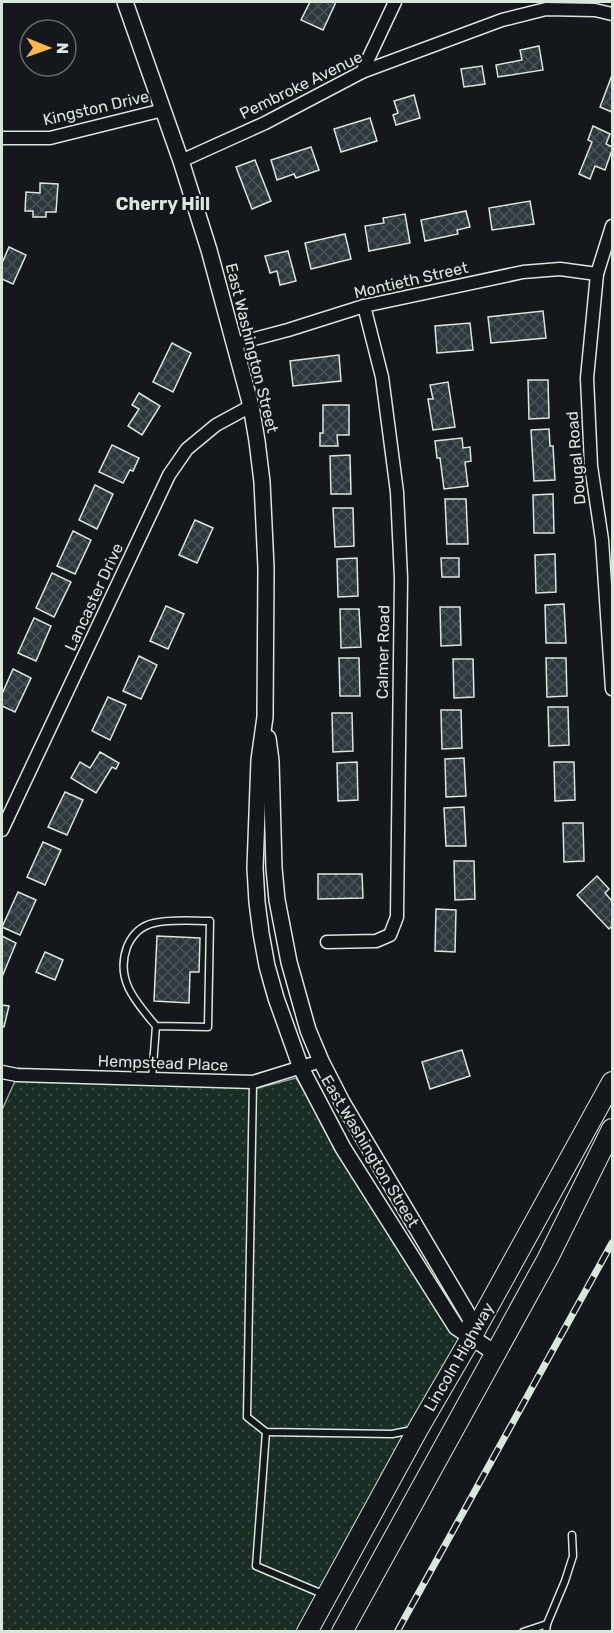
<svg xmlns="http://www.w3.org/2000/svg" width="614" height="1633" viewBox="0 0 614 1633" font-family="Rubik,sans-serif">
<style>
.park{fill:url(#park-dots);stroke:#939e99;stroke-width:1.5}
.building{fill:url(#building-cross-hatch);stroke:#d8e6dc;stroke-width:1.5}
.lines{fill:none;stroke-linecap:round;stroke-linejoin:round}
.service-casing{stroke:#d8e6dc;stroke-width:9}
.minor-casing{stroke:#d8e6dc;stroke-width:15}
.tertiary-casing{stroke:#d8e6dc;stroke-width:18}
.primary-casing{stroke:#d8e6dc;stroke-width:22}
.service{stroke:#14181c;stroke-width:6}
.minor{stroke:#14181c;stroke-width:12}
.tertiary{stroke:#14181c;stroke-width:15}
.primary{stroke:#14181c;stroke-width:20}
.rail-casing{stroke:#d8e6dc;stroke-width:7}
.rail{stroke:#14181c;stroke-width:4.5;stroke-dasharray:14;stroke-linecap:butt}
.labels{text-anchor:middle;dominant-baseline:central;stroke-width:4.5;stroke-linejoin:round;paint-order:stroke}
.street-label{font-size:16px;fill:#d8e6dc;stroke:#14181c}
.neighbourhood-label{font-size:18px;font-weight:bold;fill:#d8e6dc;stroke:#14181c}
</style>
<defs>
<pattern id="park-dots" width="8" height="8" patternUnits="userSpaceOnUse" patternTransform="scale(1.5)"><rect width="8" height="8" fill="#1a2d24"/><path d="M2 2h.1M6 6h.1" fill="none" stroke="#3b4b43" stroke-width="1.8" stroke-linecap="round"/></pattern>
<pattern id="building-cross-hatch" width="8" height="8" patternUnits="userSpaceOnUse" patternTransform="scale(1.5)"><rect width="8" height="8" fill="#2c363c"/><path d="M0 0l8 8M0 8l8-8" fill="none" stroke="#4a5358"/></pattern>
</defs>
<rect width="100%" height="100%" fill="#14181c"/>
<polygon class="park" points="296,1078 463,1337 301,1631 2,1632 2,1110 15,1081 258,1088"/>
<g class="building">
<polygon points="310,2 336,2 323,30 301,20"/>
<polygon points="539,46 543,70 498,77 496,65 522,60 520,50"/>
<polygon points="482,66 485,84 464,87 461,69"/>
<polygon points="612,75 612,112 600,107"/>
<polygon points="414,95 420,118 396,125 393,115 398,113 394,101"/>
<polygon points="370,118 377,141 341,152 334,129"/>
<polygon points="593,126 610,134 606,144 612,147 612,150 605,170 595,166 590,179 579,174 592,142 588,140"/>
<polygon points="311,147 319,170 296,178 294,174 277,180 271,160"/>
<polygon points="255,160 271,201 252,209 236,167"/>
<polygon points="40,183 58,184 56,212 46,212 46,217 33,217 33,211 25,211 26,192 40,193"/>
<polygon points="530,201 534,224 492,230 489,208"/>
<polygon points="466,211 470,227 457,230 458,234 425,241 421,220"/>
<polygon points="405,214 410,243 369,251 365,226 384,223 383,218"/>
<polygon points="345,234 351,259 311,269 305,243"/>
<polygon points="9,247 26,255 13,284 2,279 2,263"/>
<polygon points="288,251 296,281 280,285 277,271 270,273 265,256"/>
<polygon points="543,311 546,338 491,343 488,317"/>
<polygon points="470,323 473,350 437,353 435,326"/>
<polygon points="172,343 191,353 173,392 153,382"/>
<polygon points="339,355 341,381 293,386 290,361"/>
<polygon points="528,380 548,380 549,418 529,419"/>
<polygon points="448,382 455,427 433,430 428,399 433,399 430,385"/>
<polygon points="139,393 160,406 142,435 128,426 139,409 132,405"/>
<polygon points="323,405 349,405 349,435 337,435 338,446 320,446 320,433 323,433"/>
<polygon points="549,429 550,446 553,446 555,480 534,481 531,430"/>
<polygon points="462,438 463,448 470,447 471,461 465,462 468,486 444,489 440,458 437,458 435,441"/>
<polygon points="112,445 139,458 133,471 130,470 123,483 99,472"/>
<polygon points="350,455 351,494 331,494 330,456"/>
<polygon points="95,485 113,494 97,529 79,520"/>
<polygon points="553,494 554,533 534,533 533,495"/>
<polygon points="445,499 466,499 468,544 447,544"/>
<polygon points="333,508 353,508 354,546 335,547"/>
<polygon points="195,520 213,528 197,563 179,555"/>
<polygon points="73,531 91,540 75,574 57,566"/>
<polygon points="555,554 556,592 536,593 535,555"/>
<polygon points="357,558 358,596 338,597 337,559"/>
<polygon points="441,558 459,558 459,577 442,577"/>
<polygon points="52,573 71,582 54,617 36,608"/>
<polygon points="564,604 566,643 546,643 545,605"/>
<polygon points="166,606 184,614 168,649 150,641"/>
<polygon points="440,607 460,607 461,645 441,646"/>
<polygon points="340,609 359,609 361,647 341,648"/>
<polygon points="34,618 51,626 36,661 18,653"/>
<polygon points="139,656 157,665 141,699 123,691"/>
<polygon points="339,658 359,658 360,696 340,696"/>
<polygon points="546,658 566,658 567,696 547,697"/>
<polygon points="453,659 473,659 474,697 454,698"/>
<polygon points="13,669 31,678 15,712 2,706 2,694"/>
<polygon points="108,697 126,705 110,740 92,731"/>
<polygon points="548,707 568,707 569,745 549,746"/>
<polygon points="441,710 461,710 462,748 442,749"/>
<polygon points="332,713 352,713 353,751 333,752"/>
<polygon points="100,752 119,763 116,769 112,767 96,793 71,778 80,762 90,768"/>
<polygon points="464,758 466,796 446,797 445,759"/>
<polygon points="357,762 358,800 338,801 337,763"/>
<polygon points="554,762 574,762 575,800 555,801"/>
<polygon points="65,792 83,800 67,835 48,827"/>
<polygon points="464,807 466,846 446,846 444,808"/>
<polygon points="563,823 583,823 584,861 564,862"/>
<polygon points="43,842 61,850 45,885 27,877"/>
<polygon points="454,861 474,861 475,899 455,900"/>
<polygon points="318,874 362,874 363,898 318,899"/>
<polygon points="597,876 609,889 605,893 612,901 612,926 609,929 577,895"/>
<polygon points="18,892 36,900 20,935 2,927"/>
<polygon points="436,909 456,910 455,952 435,951"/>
<polygon points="2,936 16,943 2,977"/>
<polygon points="157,936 200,938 199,972 190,972 189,1003 154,1001"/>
<polygon points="45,952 63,960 55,980 36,972"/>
<polygon points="2,1005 9,1006 4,1027 2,1026"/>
<polygon points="462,1050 470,1076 430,1089 422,1062"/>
</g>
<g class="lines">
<g class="service-casing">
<g id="service">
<path d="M152,1079L156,1026L208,1027L210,921C192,921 172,919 154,923C140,926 132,935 127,947C115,980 136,1002 156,1026"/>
<polyline points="253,1083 247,1417 266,1432 392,1434 412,1430"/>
<polyline points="266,1432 256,1566 325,1595"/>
<polyline points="523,1632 547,1624"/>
<polyline points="546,1632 547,1624 565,1581 573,1556 572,1535"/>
</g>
</g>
<g class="minor-casing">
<g id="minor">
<polyline points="362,72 395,2"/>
<polyline points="2,138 50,138 163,110"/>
<polyline points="181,161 265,123 362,72 502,20 546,9 595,10 612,14"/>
<polyline points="612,226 597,274 587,378 591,466 602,540 612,689"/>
<polyline points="235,344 288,330 364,306 523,272 560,269 597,274"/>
<polyline points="2,830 169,475 187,449 216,425 251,406"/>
<polyline points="327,942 376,941 390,935 397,917 401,578 397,492 382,377 364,306"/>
<polyline points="2,1072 17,1075 253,1082 321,1061"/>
</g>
</g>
<g class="tertiary-casing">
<g id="tertiary">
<polyline points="125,2 181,161 209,250 251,406 257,441 262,482 266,568 265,717 259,760 255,868 257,902 261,933 267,966 276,998 301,1068 343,1148 456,1327 495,1353"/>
<polyline points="268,738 271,761 274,868 277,900 289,962 308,1030 321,1061 342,1102 470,1318 472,1336"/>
</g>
</g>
<g class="primary-casing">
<g id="primary">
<polyline points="307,1632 418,1429 472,1336 612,1082"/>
<polyline points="342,1632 548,1258 612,1129"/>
</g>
</g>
<use href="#service" class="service"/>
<use href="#minor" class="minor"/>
<use href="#tertiary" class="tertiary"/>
<use href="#primary" class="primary"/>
<g class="rail-casing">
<polyline id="rail" points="397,1632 612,1243"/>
</g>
<use href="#rail" class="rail"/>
</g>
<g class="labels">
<g class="street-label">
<text transform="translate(301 85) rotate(-26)">Pembroke Avenue</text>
<text transform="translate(96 108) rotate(-13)">Kingston Drive</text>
<text transform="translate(411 280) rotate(-13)">Montieth Street</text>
<text transform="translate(252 348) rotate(76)">East Washington Street</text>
<text transform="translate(576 458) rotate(-95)">Dougal Road</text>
<text transform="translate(94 597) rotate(-65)">Lancaster Drive</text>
<text transform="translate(383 652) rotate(-89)">Calmer Road</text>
<text transform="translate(163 1063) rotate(2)">Hempstead Place</text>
<text transform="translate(370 1151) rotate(59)">East Washington Street</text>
<text transform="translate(459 1357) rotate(-60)">Lincoln Highway</text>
</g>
<g class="neighbourhood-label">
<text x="163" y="204">Cherry Hill</text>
</g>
</g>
<rect width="614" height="1633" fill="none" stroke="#d8e6dc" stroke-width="6"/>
<g transform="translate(48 48) rotate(91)"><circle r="28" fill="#14181c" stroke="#626a69" stroke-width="1.5"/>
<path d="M0-4.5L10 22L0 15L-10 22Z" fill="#ffb74d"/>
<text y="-9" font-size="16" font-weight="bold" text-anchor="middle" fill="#d8e6dc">N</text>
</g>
</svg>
